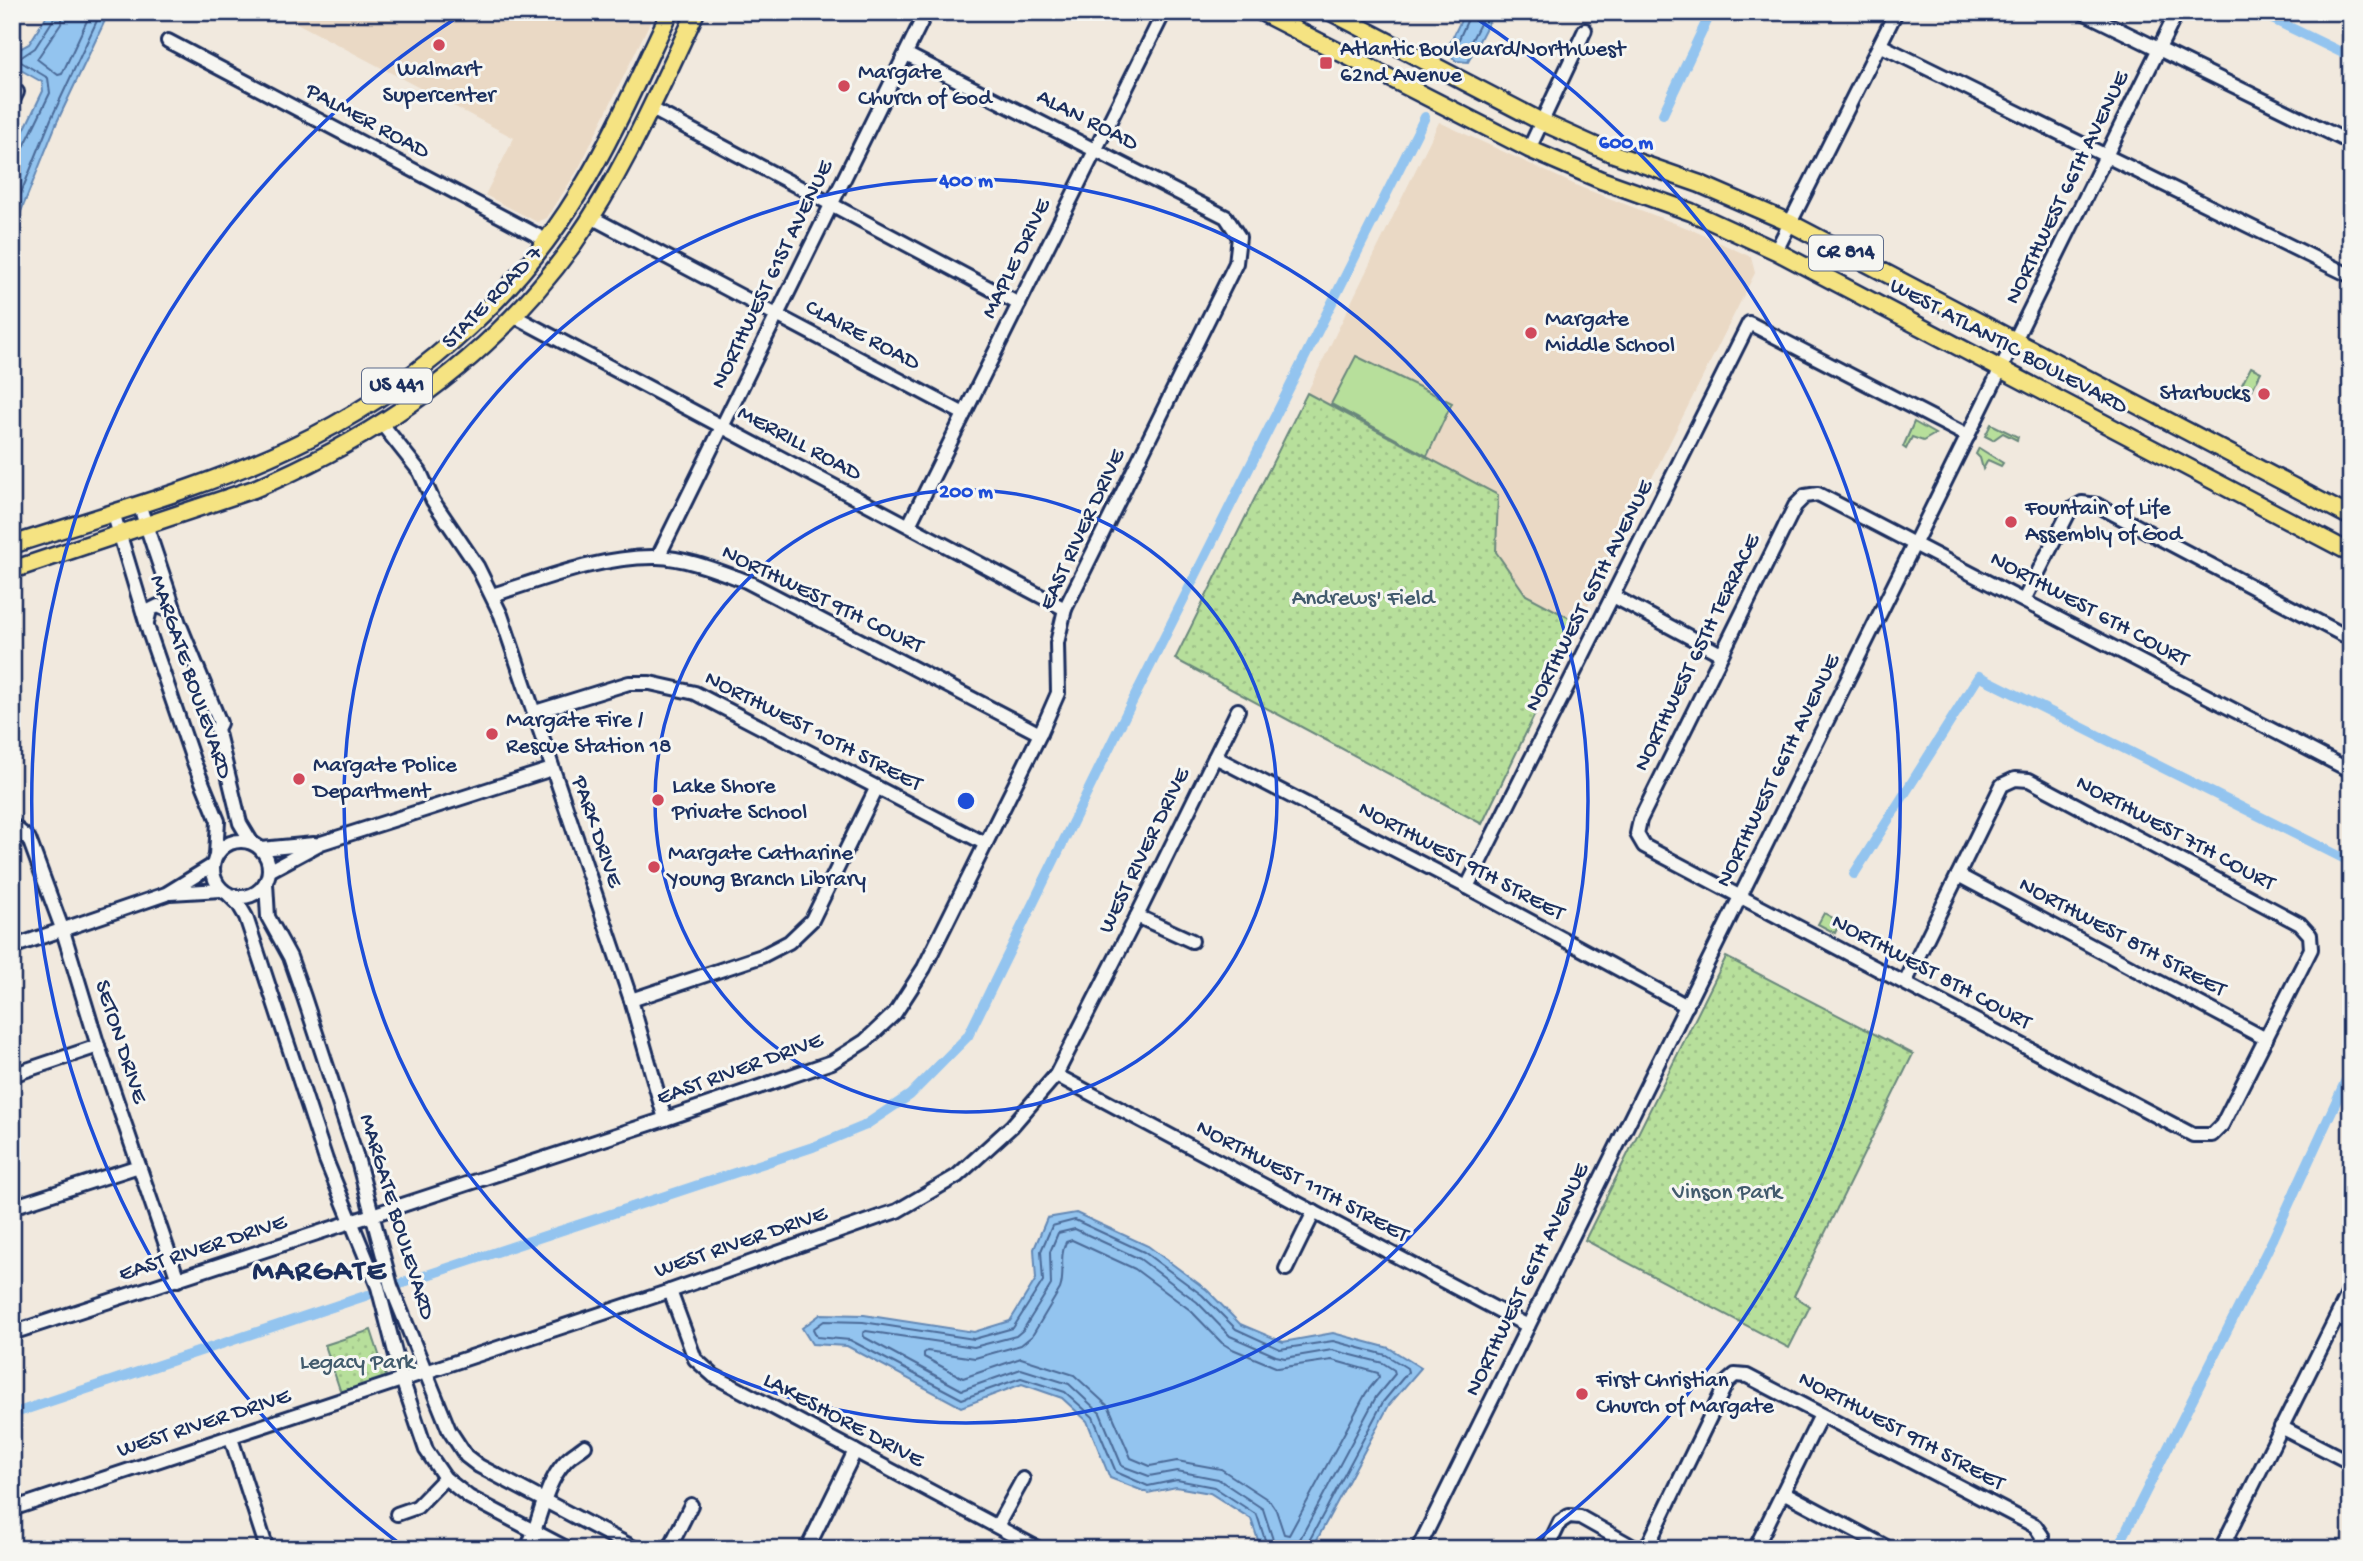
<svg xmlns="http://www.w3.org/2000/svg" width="2363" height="1561" viewBox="0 0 2363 1561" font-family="'Gochi Hand',sans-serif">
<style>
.built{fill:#ead9c5}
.green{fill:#b7df9b;stroke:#69877c;stroke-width:2}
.park{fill:url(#park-dots);stroke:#69877c;stroke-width:2}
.water{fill:#93c4ef;stroke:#6388b5;stroke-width:2}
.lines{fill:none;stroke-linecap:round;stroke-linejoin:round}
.shore{stroke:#4b6b98;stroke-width:2}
.canal{stroke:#93c4ef;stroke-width:10}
.minor-casing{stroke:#1b2f5e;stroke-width:18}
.major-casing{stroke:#1b2f5e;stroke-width:21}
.minor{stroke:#f6f6f2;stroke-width:12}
.major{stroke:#f5e382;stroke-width:16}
.ring{fill:none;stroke:#1d4ed8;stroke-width:3.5}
.poi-dot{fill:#d1495b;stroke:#f6f6f2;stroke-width:2.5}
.labels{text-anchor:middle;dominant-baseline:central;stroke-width:6;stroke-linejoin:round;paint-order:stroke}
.shield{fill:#f6f6f2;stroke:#5d6b8a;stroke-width:2}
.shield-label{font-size:21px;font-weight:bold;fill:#1b2f5e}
.poi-label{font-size:23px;fill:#1b2f5e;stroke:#f6f6f2;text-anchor:start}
.street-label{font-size:23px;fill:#1b2f5e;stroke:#f6f6f2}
.park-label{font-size:23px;fill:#425b6d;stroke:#f6f6f2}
.district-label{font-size:30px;font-weight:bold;letter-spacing:2px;fill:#1b2f5e;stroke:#f6f6f2}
.centre{fill:#1d4ed8;stroke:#f6f6f2;stroke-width:3.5}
.ring-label{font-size:21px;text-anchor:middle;font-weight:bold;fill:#1d4ed8;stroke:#f6f6f2;stroke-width:6;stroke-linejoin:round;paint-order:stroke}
</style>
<defs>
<pattern id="park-dots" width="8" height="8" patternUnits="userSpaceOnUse" patternTransform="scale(1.75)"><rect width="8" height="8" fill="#b7df9b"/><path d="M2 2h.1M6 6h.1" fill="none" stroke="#9dc088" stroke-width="1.8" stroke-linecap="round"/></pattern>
</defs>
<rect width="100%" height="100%" fill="#f1e9de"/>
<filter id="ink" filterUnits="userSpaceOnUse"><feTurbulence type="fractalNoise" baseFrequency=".0143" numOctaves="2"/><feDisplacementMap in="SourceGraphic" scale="14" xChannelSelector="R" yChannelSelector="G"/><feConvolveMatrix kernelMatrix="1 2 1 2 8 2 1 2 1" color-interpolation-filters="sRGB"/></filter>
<g filter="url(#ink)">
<g class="built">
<polygon points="276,12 655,12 579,168 547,218 537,222 485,195 514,138"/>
<polygon points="1439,122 1580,187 1690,229 1751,257 1755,273 1579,623 1526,595 1496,552 1498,495 1307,393"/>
</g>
<g class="green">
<polygon points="1356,356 1452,403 1427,456 1331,404"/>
<polygon points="2251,367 2261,372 2250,394 2245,396 2238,392"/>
<polygon points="1914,422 1935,434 1923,441 1912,437 1906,449 1903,447"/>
<polygon points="1991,424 2018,437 2017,440 2003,433 1993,440 1985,436"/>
<polygon points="1979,448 2003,463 2001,466 1988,460 1983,469 1980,458 1976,454"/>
<polygon points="1824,913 1840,922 1835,933 1818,924"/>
</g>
<g class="park">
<polygon points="1307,393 1498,495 1496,552 1526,595 1579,623 1482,824 1175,659"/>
<polygon points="1726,957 1913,1054 1794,1296 1810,1306 1789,1348 1585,1240"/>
<polygon points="371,1330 387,1379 341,1393 325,1345"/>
</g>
<g class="water">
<polygon points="49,12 109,12 57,122 12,234 12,155 43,91 42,82 12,65 12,50 16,51 29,44"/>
<polygon points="1465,12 1494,12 1468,62 1456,61 1446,51"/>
<polygon points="1076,1213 1148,1246 1207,1290 1240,1324 1283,1342 1333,1333 1389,1348 1421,1368 1389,1405 1312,1549 1261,1549 1251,1519 1210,1493 1176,1487 1148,1493 1110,1478 1087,1421 1062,1398 1022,1384 961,1407 847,1346 812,1344 802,1328 821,1314 864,1315 974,1332 1010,1321 1036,1279 1034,1249 1047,1218"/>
</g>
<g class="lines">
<g class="shore">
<polyline points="64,12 61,24 37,59 58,75 62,74 91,12"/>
<polyline points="1471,12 1455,48 1460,54 1465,53 1486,12"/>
<polyline points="12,156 18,155 22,151 50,93 48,78 21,62 20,58 35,48 53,20 55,12"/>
<polyline points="12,215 51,119 101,12"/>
<path d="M1072,1240L1135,1269L1190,1310L1222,1343L1230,1348L1278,1368L1332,1360L1378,1373L1379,1377L1366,1393L1289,1535L1284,1534L1276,1510L1270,1501L1221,1469L1177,1461L1150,1466L1131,1458L1109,1407L1074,1375L1021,1358L963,1378L924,1357V1353L927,1351L975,1358L1021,1345L1032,1336L1060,1289C1066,1272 1058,1259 1066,1242Z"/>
<polyline points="1268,1549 1257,1515 1214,1487 1177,1480 1148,1486 1116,1472 1093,1417 1065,1392 1021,1378 962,1399 850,1340 817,1337 813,1329 824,1321 863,1322 974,1339 1013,1328 1043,1281 1041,1251 1052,1226 1075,1220 1144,1252 1202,1295 1236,1329 1280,1349 1333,1341 1386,1355 1407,1368 1408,1372 1383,1402 1308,1543 1307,1549"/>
<polyline points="1276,1549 1263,1509 1218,1479 1177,1471 1149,1476 1122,1466 1100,1413 1069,1384 1021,1369 962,1390 864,1337 863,1333 866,1331 974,1347 1016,1336 1023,1330 1051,1285 1050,1252 1058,1233 1075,1229 1140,1259 1197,1302 1230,1336 1276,1356 1285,1358 1332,1350 1383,1363 1394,1370 1395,1374 1376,1397 1300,1539 1298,1549"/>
</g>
<g class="canal">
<polyline points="2258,12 2351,57"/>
<polyline points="1663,114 1711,12"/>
<polyline points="1854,874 1979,676 2351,862"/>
<polyline points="400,1284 813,1147 864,1126 910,1095 968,1036 1115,736 1425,117"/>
<polyline points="12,1414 368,1295"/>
<polyline points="2117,1549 2273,1239 2351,1069"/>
</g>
<g class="minor-casing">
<g id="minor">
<polyline points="2083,12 2351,143"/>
<polyline points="168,41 546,240"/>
<polyline points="1880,45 2351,276"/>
<polyline points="12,90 17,92 12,102"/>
<polyline points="650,108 1019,304"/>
<polyline points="1529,149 1585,30"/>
<polyline points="591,217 964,414"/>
<polyline points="1776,251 1896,12"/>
<polyline points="514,316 1065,609"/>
<polyline points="382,424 420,472 433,501 477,566 501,615 631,1000 665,1119"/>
<polyline points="139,504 179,623 220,723 217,729 240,823 252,843"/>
<polyline points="113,512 149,632 193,760 218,821 216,855"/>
<polyline points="909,525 1164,12"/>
<polyline points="658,557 926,12"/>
<path d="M493,595C545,578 601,556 657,557C687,558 718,571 746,581L1040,734"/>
<polyline points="1613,596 1721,654"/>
<polyline points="2024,600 2070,510 2082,503 2097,505 2351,639"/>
<polyline points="147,622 150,610 158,606 167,610 177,620"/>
<polyline points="535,712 629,683 650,683 695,693 986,844"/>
<polyline points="1215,757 1467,887 1687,1006"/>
<polyline points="12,825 29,839 63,931 98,1046 178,1280"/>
<circle cx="241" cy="869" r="28"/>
<polyline points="261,849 314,844"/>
<polyline points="269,871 321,843 552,769"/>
<polyline points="1958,875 2266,1039"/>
<polyline points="266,883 268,917 290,957 304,997 358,1161 391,1286 449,1430 466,1456 479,1466 636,1549"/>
<polyline points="1467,887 1749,323 1968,436"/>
<polyline points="170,893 221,890"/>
<polyline points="229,895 239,905 246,917 326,1160 378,1287 402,1379 426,1450 445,1478 469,1497 568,1549"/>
<polyline points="1137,916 1192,941"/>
<polyline points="12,947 166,894 213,865"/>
<polyline points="1905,983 2002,785 2015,779 2029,780 2300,924 2310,935 2311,949 2222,1125 2212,1135 2193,1135 1644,846 1637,834 1640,820 1795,506 1805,496 1818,494 2351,771"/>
<polyline points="631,1000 762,956 789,942 812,920 876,789"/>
<polyline points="12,1075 98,1046"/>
<polyline points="1056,1075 1528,1326"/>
<polyline points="12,1207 139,1166"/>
<polyline points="1286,1269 1314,1212"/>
<polyline points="670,1291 695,1359 714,1376 1039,1549"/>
<polyline points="2337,1317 2351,1324"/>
<polyline points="12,1333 665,1119 832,1062 865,1041 895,1013 924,968 1040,734 1058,693 1057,643 1065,609 1236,263 1239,237 1226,217 906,54"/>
<polyline points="2281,1427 2351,1463"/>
<polyline points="231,1438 267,1549"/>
<polyline points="1783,1492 1890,1549"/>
<polyline points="12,1509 670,1291 885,1215 897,1211 957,1176 1012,1126 1056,1075 1137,916 1238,710"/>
<polyline points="397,1514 417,1507 445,1478"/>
<polyline points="997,1526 1023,1479"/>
<polyline points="2225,1541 2240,1549"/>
<path d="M527,1549C540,1522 544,1486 564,1463C569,1456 579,1451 585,1446"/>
<polyline points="669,1549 691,1505"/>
<polyline points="807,1549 855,1451"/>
<polyline points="1418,1549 2177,12"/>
<polyline points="1547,1549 1560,1522 1569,1516 1580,1517 1637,1549"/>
<polyline points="1646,1549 1727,1382 1735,1375 1747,1376 2035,1526 2042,1536 2041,1549"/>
<polyline points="1755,1549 1821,1415"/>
<polyline points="2221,1549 2351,1288"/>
</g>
</g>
<g class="major-casing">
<g id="major">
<polyline points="1261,12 1529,149 1601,180 1691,212 1776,251 2351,553"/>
<polyline points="1331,12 1542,122 1611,153 1700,184 1790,223 2351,517"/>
<path d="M12,545C103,515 205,488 291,447C409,392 512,303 580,191C614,135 641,72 670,12"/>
<path d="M12,570L254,489C382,435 493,357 574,243C624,172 659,90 696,12"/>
</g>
</g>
<use href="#minor" class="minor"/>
<use href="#major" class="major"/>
</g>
</g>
<g class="ring">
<circle cx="966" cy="801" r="311"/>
<circle cx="966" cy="801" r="622"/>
<path d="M404 1547A934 934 0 0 1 464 13M1468 13A934 934 0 0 1 1528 1547"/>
</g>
<g class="poi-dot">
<circle cx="439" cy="45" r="7"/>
<rect x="1319" y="56" width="14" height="14" rx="3.5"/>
<circle cx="844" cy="86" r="7"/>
<circle cx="1531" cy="333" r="7"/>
<circle cx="2264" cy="394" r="7"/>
<circle cx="2011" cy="522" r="7"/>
<circle cx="492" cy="734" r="7"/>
<circle cx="299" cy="779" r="7"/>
<circle cx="658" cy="800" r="7"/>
<circle cx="654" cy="867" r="7"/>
<circle cx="1582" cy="1394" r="7"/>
</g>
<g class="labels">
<g class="shield">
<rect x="1809" y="235.5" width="74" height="35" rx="5"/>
<rect x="362" y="368.5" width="70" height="35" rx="5"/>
</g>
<g class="shield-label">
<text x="1846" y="253">CR 814</text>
<text x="397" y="386">US 441</text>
</g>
<g class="poi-label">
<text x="1340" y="50">Atlantic Boulevard/Northwest<tspan x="1340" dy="26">62nd Avenue</tspan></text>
<text x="439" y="70" text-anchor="middle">Walmart<tspan x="439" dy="26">Supercenter</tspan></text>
<text x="858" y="73">Margate<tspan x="858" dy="26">Church of God</tspan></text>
<text x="1545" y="320">Margate<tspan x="1545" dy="26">Middle School</tspan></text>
<text x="2250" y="394" text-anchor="end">Starbucks</text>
<text x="2025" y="509">Fountain of Life<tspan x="2025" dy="26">Assembly of God</tspan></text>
<text x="506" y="721">Margate Fire /<tspan x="506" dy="26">Rescue Station 18</tspan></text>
<text x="313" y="766">Margate Police<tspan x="313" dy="26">Department</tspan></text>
<text x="672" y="787">Lake Shore<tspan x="672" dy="26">Private School</tspan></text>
<text x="668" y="854">Margate Catharine<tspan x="668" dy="26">Young Branch Library</tspan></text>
<text x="1596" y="1381">First Christian<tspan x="1596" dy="26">Church of Margate</tspan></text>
</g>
<g class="street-label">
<text transform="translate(1087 121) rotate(27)">ALAN ROAD</text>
<text transform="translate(367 122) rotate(28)">PALMER ROAD</text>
<text transform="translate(2068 188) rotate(-64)">NORTHWEST 66TH AVENUE</text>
<text transform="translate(1017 259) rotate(-64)">MAPLE DRIVE</text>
<text transform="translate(773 275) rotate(-64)">NORTHWEST 61ST AVENUE</text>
<text transform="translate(493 298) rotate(-46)">STATE ROAD 7</text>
<text transform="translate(862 336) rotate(28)">CLAIRE ROAD</text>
<text transform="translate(2008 347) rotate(28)">WEST ATLANTIC BOULEVARD</text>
<text transform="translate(799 444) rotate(28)">MERRILL ROAD</text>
<text transform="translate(1083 530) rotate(-65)">EAST RIVER DRIVE</text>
<text transform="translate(1590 596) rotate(-63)">NORTHWEST 65TH AVENUE</text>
<text transform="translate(822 600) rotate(26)">NORTHWEST 9TH COURT</text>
<text transform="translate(2089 610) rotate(28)">NORTHWEST 6TH COURT</text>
<text transform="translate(1698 653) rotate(-64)">NORTHWEST 65TH TERRACE</text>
<text transform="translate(190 677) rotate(71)">MARGATE BOULEVARD</text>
<text transform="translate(813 732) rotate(27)">NORTHWEST 10TH STREET</text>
<text transform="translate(1779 771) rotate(-64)">NORTHWEST 66TH AVENUE</text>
<text transform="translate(596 832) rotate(71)">PARK DRIVE</text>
<text transform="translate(2175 834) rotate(28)">NORTHWEST 7TH COURT</text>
<text transform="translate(1145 851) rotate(-64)">WEST RIVER DRIVE</text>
<text transform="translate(1461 862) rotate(28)">NORTHWEST 9TH STREET</text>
<text transform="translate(2122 938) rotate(28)">NORTHWEST 8TH STREET</text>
<text transform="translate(1931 973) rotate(28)">NORTHWEST 8TH COURT</text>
<text transform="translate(120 1042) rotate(72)">SETON DRIVE</text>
<text transform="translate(740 1070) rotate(-20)">EAST RIVER DRIVE</text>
<text transform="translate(1302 1182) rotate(28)">NORTHWEST 11TH STREET</text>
<text transform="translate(396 1217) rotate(73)">MARGATE BOULEVARD</text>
<text transform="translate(741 1243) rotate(-19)">WEST RIVER DRIVE</text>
<text transform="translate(203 1249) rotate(-18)">EAST RIVER DRIVE</text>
<text transform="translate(1528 1280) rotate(-64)">NORTHWEST 66TH AVENUE</text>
<text transform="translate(843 1421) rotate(28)">LAKESHORE DRIVE</text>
<text transform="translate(204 1424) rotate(-18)">WEST RIVER DRIVE</text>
<text transform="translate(1901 1432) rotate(28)">NORTHWEST 9TH STREET</text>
</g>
<g class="park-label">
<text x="1363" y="599">Andrews' Field</text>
<text x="1727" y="1193">Vinson Park</text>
<text x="357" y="1363">Legacy Park</text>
</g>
<g class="district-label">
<text x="320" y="1273">MARGATE</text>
</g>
</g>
<circle cx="966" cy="801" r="10" class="centre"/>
<g class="ring-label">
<text x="1626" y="148">600 m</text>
<text x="966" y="186">400 m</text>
<text x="966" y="497">200 m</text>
</g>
<rect width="2363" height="1561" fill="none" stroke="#f6f6f2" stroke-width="42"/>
<rect x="21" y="21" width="2321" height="1519" fill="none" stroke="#1b2f5e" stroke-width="2.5" filter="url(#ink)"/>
</svg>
